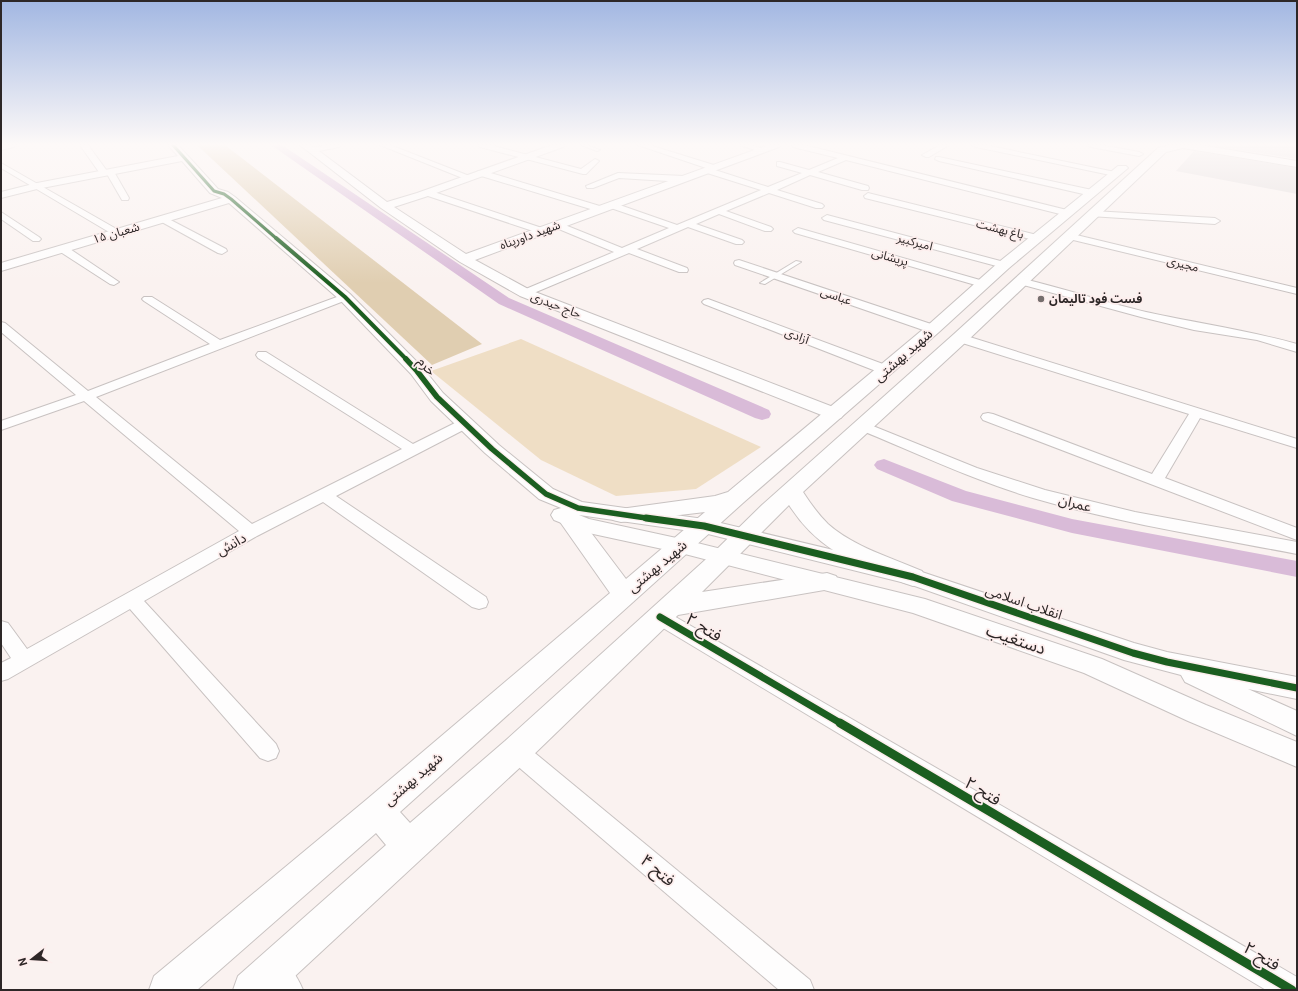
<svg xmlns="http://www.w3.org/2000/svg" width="1298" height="991" viewBox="0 0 1298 991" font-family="Roboto,'Noto Sans Arabic',sans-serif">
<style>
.green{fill:#efdec5}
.forest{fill:#e0ceb1}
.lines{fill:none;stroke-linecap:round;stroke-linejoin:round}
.canal{fill:#d9bbd8;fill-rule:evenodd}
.building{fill:#dfd9d9}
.service-casing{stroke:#c8c2c1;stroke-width:2}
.minor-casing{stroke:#c8c2c1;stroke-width:2}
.tertiary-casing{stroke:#c8c2c1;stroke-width:2}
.primary-casing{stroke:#c8c2c1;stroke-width:2}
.service{fill:#fefdfd;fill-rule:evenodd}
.minor{fill:#fefdfd;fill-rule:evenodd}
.tertiary{fill:#fefdfd;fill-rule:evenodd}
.primary{fill:#fefdfd;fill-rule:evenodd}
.cycleway-far4-casing{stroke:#fdeeed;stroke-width:4.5}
.cycleway-far3-casing{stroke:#fdeeed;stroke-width:5.5}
.cycleway-far2-casing{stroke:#fdeeed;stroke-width:8}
.cycleway-far1-casing{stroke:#fdeeed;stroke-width:10}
.cycleway-casing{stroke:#fdeeed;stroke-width:12}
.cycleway-far4{stroke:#1b5e20;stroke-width:3}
.cycleway-far3{stroke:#1b5e20;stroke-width:4}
.cycleway-far2{stroke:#1b5e20;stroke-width:5.5}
.cycleway-far1{stroke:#1b5e20;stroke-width:7}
.cycleway{stroke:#1b5e20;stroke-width:9}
.poi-dot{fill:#756e6d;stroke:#fdeeed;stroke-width:1.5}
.labels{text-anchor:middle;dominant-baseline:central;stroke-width:3.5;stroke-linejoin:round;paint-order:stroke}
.far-street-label{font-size:12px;fill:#2d2727;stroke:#fdeeed}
.far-poi-label{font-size:12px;font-weight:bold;fill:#2d2727;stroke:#fdeeed;text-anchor:start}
.street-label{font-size:14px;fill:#2d2727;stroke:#fdeeed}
.near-street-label{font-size:17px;fill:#2d2727;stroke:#fdeeed}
</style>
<rect width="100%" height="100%" fill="#faf2f0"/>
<polygon class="green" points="521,339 761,447 696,489 616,496 541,460 431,371"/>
<polygon class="forest" points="197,145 225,145 482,344 432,365"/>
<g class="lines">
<g class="canal">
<polygon points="271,145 282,145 509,298 769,410 771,414 769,418 762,420 755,418 499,304"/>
<polygon points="884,459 966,491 1072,519 1297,561 1297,577 1072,533 952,501 877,469 874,465 877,461"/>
</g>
</g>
<g class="building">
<polygon points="1207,145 1297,145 1297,159"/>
<polygon points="1194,151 1297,168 1297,194 1176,171"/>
</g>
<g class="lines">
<g class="service-casing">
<g id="service">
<polygon points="581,145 586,145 600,150 597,151"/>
<polygon points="796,261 801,262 765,284 760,283"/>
</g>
</g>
<g class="minor-casing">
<g id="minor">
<polygon points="80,145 88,145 107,171 113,170 129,198 128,200 122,200 107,174 101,175"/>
<polygon points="327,145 340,145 339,147 314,152 310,150 311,148"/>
<polygon points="380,145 390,145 472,177 471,179 465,179"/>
<polygon points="479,145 490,145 581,169 595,159 599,161 586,174 583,174 480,147"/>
<polygon points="555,145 564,145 560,147"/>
<polygon points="638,145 649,145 717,166 718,168 715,170 768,187 802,173 777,166 777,162 780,162 809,170 838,158 793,147 792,145 804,145 1071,211 1073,213 1068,216 846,160 818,172 868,186 869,188 868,190 862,190 810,175 777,190 822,204 824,206 822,208 816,208 769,193 726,211 771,227 773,229 771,231 765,231 719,214 696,224 742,240 744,242 742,244 736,244 688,227 637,249 687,268 688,270 687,272 679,272 629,253 529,295 521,295 519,293 521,291 614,252 554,227 552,225 554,223 560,223 622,248 669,228 608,207 607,205 608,203 614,203 677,225 761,190 704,172 703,170 706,168"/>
<polygon points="739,145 751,145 766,150 762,152"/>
<polygon points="940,145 949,145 929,157 926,157 922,155"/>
<polygon points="972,145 985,145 1115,172 1119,174 1115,176 976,147"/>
<polygon points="1087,145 1101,145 1139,152 1143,154 1139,156 1091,147"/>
<polygon points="936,157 939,157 1092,190 1096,193 1092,196 939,161 935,159"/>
<polygon points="1,163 120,231 122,233 120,235 114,235 1,168"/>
<polygon points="478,171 484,171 603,207 605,209 603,211 597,211 478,175 477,173"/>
<polygon points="618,173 684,176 688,179 684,182 619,178 593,188 587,188 586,186"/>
<polygon points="428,190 545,229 547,231 542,234 425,195 424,193"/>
<polygon points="868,193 1041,236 1043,238 1038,241 865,198 864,196"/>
<polygon points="1093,211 1215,218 1220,221 1215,224 1090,216 1088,214 1090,212"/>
<polygon points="1,212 39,237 41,239 39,241 33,241 1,219"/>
<polygon points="827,215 1008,263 1009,265 1004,268 824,220 822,218"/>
<polygon points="163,216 226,249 227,251 222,254 218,253 160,221 158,219 160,217"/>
<polygon points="798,228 987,282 988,284 987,286 979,286 795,233 793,231"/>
<polygon points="1068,233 1297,288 1297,294 1065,238 1063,236 1065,234"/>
<polygon points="63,246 67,247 119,282 114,285 110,284 59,251 58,249 59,247"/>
<polygon points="739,260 937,326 939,329 937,332 929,332 735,265 734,263 735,261"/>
<path d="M1020,278C1062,288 1104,302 1146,312C1196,323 1247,330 1297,344V352L1257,340L1194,330L1141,317L1016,283L1015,281L1016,279Z"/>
<polygon points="345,294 351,297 349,299 96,397 252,524 402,449 258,358 256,355 258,352 266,352 413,444 461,420 466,419 471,420 473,423 471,426 336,496 486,597 488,602 486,607 479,609 472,607 323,502 257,536 144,601 276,744 279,751 276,758 268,761 260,758 130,609 8,679 1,681 1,663 11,658 1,643 1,621 8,623 27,649 239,531 84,401 1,430 1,421 76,395 1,332 1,322 5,323 88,391 210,344 144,301 142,299 144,297 152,297 220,340"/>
<polygon points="708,299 891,367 892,370 891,373 881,373 704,304 702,302 704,300"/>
<polygon points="960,334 1297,439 1297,448 1200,418 1165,478 1297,528 1297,540 983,420 981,417 983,414 988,413 993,414 1152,474 1189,414 956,341 954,338 956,335"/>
<path d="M863,422L977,468L1045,490L1135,512L1297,542V554C1209,537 1119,523 1033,498C973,480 916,453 858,429L856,426L858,423Z"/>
<polygon points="660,610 667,612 1297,977 1297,990 1266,990 653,622 651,617 653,612"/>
<polygon points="516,741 524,744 810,980 814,990 779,990 508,758 505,751 508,744"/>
<path d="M274,956C289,962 297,976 303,990H272L264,980L260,970L264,960Z"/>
</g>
</g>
<g class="tertiary-casing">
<g id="tertiary">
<polygon points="1,145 16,145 14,147 1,150"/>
<polygon points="168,145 178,145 218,189 228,192 235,197 350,294 423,368 443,393 499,445 553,489 582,502 704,519 913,569 1134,643 1167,652 1297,677 1297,699 1248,689 1297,711 1297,736 1185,682 1181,675 1124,660 909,584 704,533 579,515 589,519 681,539 925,599 1102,659 1206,705 1297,742 1297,767 1188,721 1084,673 913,613 681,553 584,532 554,520 551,515 554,510 561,508 539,499 485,453 431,401 411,374 340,300 229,203 1,271 1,263 222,198 210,193 182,161 37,189 1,198 1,192 37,183 178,156"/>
<polygon points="300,145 311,145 387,202 417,193 552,145 564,145 563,147 425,197 394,207 466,254 768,145 780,145 779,147 475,260 530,290 841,410 844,414 841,418 835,419 829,418 520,296 460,262 381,208"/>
</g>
</g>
<g class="primary-casing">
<path id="primary" d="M1171,145H1200L1297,161V167L1183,148L1166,152L966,342L803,492C810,503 818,514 828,524C854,547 890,557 922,571L925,577L922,583L913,586L904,583C855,562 820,553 789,505L702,592L827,573L836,576L839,582L836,588L678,615L527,761L280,990H233L238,976L386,845L376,833L197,990H149L154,976L366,800L610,593L558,519L561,514L569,511L577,514L626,579L705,512L621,522L613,520L610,515L613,510L715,496L728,492L927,326L999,262L1118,166H1126L1128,168L1009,268L939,332L744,502L400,812L410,823L505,741L715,551L762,505L954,334L1158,148Z"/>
</g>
<use href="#service" class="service"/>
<use href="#minor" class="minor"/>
<use href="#tertiary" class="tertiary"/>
<use href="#primary" class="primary"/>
<g class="cycleway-far4-casing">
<polyline id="cycleway-far4" points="173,145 214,191 224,194 231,199 277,239"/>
</g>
<g class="cycleway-far3-casing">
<polyline id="cycleway-far3" points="276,238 345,297 407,360"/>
</g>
<g class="cycleway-far2-casing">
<polyline id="cycleway-far2" points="406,359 417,371 437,397 492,449 546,494 578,508 653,519"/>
</g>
<g class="cycleway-far1-casing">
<g id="cycleway-far1">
<polyline points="646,518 704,526 913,577 1133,653 1167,662 1297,688"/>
<polyline points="660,617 842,724"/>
</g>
</g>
<g class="cycleway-casing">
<polyline id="cycleway" points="840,723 1292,990"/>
</g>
<use href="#cycleway-far4" class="cycleway-far4"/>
<use href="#cycleway-far3" class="cycleway-far3"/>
<use href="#cycleway-far2" class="cycleway-far2"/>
<use href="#cycleway-far1" class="cycleway-far1"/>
<use href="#cycleway" class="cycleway"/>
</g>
<linearGradient id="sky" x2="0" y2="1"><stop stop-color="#a2b7e2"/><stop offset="0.51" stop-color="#fdf9f8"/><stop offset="1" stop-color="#fdf9f8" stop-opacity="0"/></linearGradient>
<rect width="1298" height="283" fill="url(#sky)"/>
<circle class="poi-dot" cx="1041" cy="299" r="4"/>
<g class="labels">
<g class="far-street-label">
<text transform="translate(1000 229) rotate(14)">باغ بهشت</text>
<text transform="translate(116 233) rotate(-16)">۱۵ شعبان</text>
<text transform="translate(530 235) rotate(-20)">شهید داورپناه</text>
<text transform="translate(915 242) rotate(15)">امیرکبیر</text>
<text transform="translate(890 257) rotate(16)">پریشانی</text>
<text transform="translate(1183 264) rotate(14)">مجیری</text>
<text transform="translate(836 296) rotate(19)">عباسی</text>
<text transform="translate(556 305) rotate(21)">حاج حیدری</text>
<text transform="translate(797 336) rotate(21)">آزادی</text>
</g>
<g class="far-poi-label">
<text x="1049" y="299">فست فود تالیمان</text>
</g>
<g class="street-label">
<text transform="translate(903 355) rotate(-41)">شهید بهشتی</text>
<text transform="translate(427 366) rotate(49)">خرم</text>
<text transform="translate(1075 503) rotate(14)">عمران</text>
<text transform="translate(231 544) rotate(-29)">دانش</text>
<text transform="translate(657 566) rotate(-40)">شهید بهشتی</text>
<text transform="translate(1024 602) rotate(19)">انقلاب اسلامی</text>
<text transform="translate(413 779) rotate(-41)">شهید بهشتی</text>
</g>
<g class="near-street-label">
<text transform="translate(704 627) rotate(31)">فتح ۲</text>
<text transform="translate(1016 639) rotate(19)">دستغیب</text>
<text transform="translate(983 791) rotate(31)">فتح ۲</text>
<text transform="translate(658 870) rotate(40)">فتح ۴</text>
<text transform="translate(1262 956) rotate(31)">فتح ۲</text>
</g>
</g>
<rect width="1298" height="991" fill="none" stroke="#2d2727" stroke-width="4"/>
<g transform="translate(32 959) rotate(253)" stroke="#fdeeed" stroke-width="3" paint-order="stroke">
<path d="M0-3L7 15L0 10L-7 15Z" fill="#2d2727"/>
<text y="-6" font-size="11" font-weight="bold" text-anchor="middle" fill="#2d2727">N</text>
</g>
</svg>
